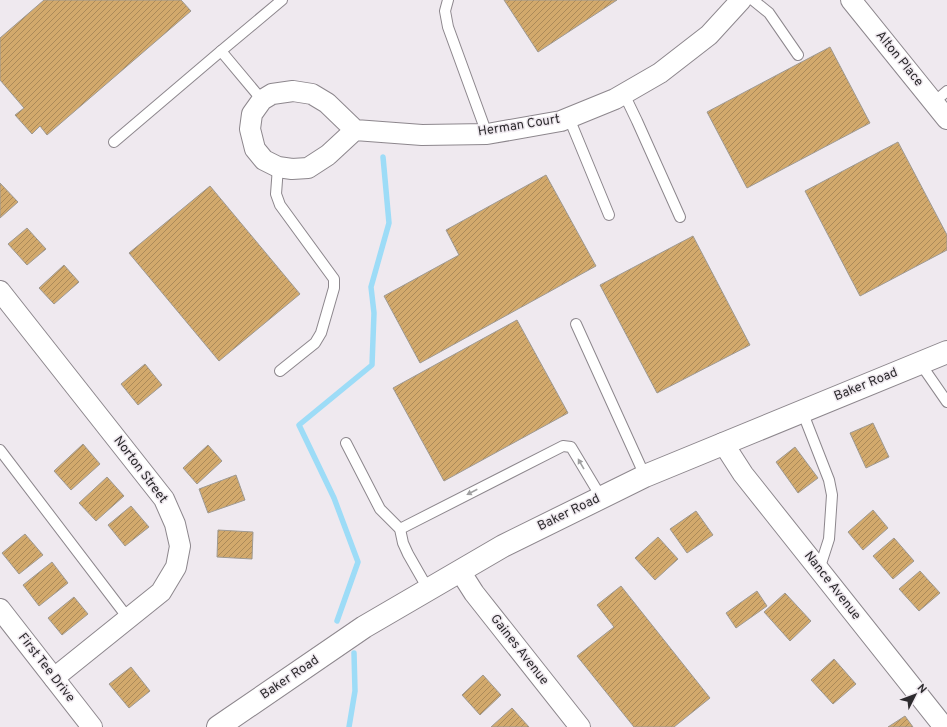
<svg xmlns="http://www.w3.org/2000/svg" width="947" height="727" viewBox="0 0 947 727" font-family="Overpass,sans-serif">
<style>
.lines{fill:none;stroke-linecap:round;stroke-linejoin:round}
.stream{stroke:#9ddcf7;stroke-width:5.5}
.building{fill:url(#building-hatch);stroke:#9e9992}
.service-casing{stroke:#8d878d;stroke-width:12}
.minor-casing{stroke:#8d878d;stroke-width:22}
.tertiary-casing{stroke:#8d878d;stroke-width:24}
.service{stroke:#fff;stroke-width:10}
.minor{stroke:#fff;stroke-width:20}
.tertiary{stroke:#fff;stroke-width:22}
.oneway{fill:#a0a0a1}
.labels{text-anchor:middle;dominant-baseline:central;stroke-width:3;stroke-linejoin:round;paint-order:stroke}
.street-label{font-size:13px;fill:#2d2b2e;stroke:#efe9ef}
</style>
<defs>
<pattern id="building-hatch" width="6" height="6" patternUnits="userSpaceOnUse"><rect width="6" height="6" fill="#d2a96c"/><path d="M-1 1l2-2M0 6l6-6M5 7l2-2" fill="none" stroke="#ab8a59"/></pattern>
</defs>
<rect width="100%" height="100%" fill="#efe9ef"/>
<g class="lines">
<g class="stream">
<polyline points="337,621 358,562 334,498 299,425 372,365 374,313 371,287 389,223 383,157"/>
<polyline points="349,727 355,691 354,653"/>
</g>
</g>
<g class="building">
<polygon points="44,0 181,0 191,11 47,135 40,126 32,134 15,115 24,108 0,80 0,38"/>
<polygon points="504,0 617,0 538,52"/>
<polygon points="830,47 870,123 747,188 707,112"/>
<polygon points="898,142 947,235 947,250 860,296 805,191"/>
<polygon points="546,175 596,266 420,363 384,296 459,255 446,230"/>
<polygon points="0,183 18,202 0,218"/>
<polygon points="210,186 300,294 219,361 129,253"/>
<polygon points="27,228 46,249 27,265 8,244"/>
<polygon points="693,236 750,345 657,393 600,285"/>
<polygon points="64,265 79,282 54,304 39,288"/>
<polygon points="517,320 568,413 444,481 393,388"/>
<polygon points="145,364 162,385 138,405 121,384"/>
<polygon points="873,423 889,457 866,468 850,433"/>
<polygon points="83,444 100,464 71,490 54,471"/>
<polygon points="208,445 222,461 197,484 183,468"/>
<polygon points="795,447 818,478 798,493 776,462"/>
<polygon points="236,475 245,500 208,513 199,489"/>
<polygon points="107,477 124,496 96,521 79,503"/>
<polygon points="131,506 149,527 125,546 108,525"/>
<polygon points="873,510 888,528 863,550 848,532"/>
<polygon points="696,511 713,535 687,553 670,529"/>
<polygon points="218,530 253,532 252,559 217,557"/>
<polygon points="25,534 43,555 19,574 2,553"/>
<polygon points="658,537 678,559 655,580 635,558"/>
<polygon points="894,538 914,561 893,579 873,556"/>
<polygon points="52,562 68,583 39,606 23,585"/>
<polygon points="920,571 940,593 919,611 899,589"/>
<polygon points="621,586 710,698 674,727 634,727 577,656 614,627 597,605"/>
<polygon points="757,591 767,606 736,628 726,613"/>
<polygon points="785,593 811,621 790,641 764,612"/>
<polygon points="74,597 88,614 62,635 48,618"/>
<polygon points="834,659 856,684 833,704 811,680"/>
<polygon points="131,667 150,691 129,708 109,684"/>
<polygon points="483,675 501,695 480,715 462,695"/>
<polygon points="512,708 529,727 491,727"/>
<polygon points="905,716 913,727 888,727"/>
</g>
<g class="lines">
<g class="service-casing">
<g id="service">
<polyline points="448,0 445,11 448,27 487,134"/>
<polyline points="753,0 769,13 798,55"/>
<polyline points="221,51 282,0"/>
<polyline points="624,94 637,121 680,217"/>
<polyline points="934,102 947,91"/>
<polyline points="569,118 609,215"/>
<polyline points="114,142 221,51 262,100"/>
<polyline points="278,167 276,194 280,205 334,279 334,288 321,333 315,343 280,371"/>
<polyline points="576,324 645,476"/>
<polyline points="920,363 947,402"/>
<polyline points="802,411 829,480 832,495 829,539 819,570"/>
<polyline points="346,443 380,509 400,529 403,543 408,554 428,589"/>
<polyline points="0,450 128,618"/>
<polyline points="400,529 563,446 571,447 601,497"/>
</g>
</g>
<g class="minor-casing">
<g id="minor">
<polyline points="851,0 947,119"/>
<polyline points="355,130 328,155 308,168 292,169 278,167 264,160 255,149 250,129 252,114 262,100 272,94 293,91 312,94 327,103 355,130 422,135 487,134 561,121 615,99 660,73 709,35 741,0"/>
<polyline points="0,291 164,499 175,524 180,546 176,567 161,592 54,678"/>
<polyline points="723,443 743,474 944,727"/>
<polyline points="460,571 474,593 580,727"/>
<polyline points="0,609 92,727"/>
</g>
</g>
<g class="tertiary-casing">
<polyline id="tertiary" points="218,727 364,627 503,546 645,476 947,352"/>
</g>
<use href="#service" class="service"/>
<use href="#minor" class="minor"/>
<use href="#tertiary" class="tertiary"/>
</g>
<defs><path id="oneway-solid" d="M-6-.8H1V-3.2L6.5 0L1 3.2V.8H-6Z"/></defs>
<g class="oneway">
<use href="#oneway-solid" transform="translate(581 464) rotate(-120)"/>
<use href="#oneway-solid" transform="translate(472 492) rotate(153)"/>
</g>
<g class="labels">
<g class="street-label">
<text transform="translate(899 59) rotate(51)">Alton Place</text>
<text transform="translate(519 126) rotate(-9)">Herman Court</text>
<text transform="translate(866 385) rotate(-22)">Baker Road</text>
<text transform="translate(140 470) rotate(53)">Norton Street</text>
<text transform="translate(569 513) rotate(-26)">Baker Road</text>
<text transform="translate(832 586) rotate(52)">Nance Avenue</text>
<text transform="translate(519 650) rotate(52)">Gaines Avenue</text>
<text transform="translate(46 668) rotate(52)">First Tee Drive</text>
<text transform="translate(290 678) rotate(-34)">Baker Road</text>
</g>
</g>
<g transform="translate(915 695) rotate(48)" stroke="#efe9ef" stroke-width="3" paint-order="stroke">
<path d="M0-3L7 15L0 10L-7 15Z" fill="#2d2b2e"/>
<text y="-6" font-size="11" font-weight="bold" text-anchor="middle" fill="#2d2b2e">N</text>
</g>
</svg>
